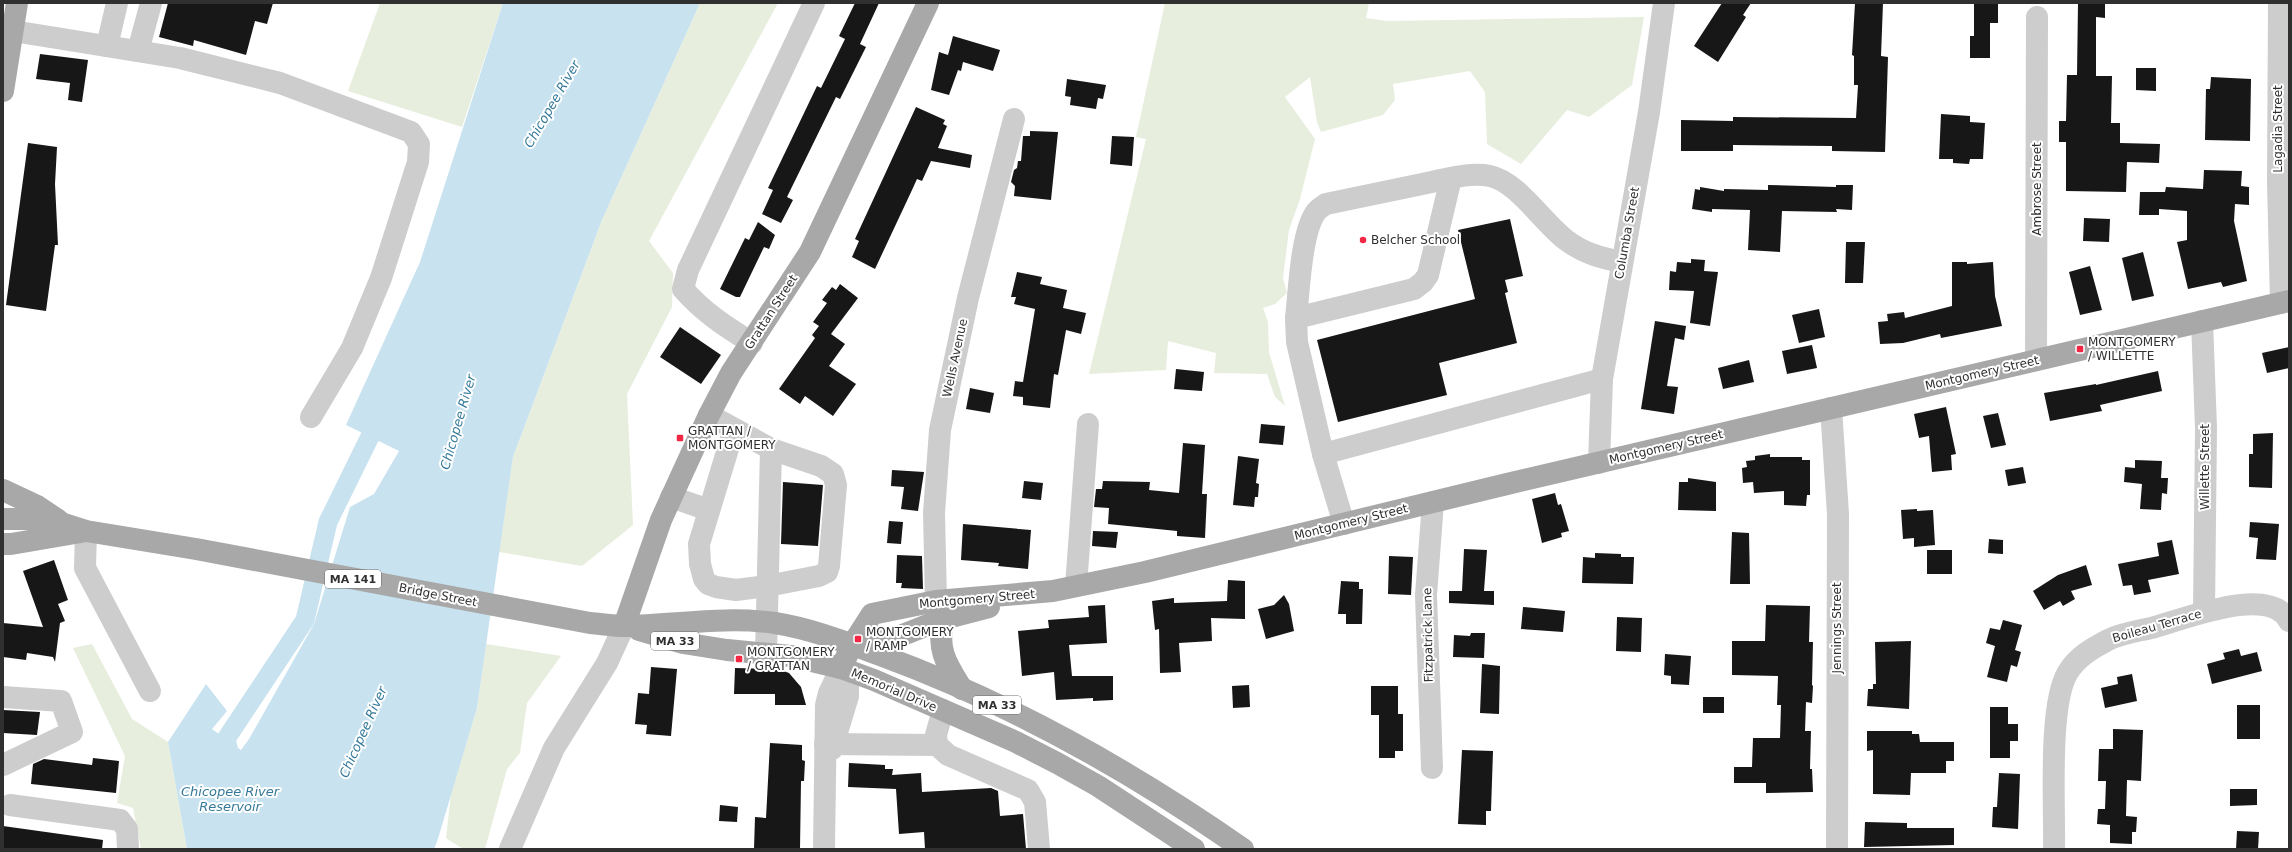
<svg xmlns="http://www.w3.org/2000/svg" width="2292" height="852" viewBox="0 0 2292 852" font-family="'DejaVu Sans',sans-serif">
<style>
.green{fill:#e7eedd}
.water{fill:#c8e3ef}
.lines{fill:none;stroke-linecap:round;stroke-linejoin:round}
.canal{stroke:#c8e3ef;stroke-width:19}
.building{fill:#171717}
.minor{stroke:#cdcdcd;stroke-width:22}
.major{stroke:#a8a8a8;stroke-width:22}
.poi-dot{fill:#f32644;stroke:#fff;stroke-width:1.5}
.labels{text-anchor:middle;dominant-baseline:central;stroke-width:4;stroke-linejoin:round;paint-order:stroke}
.shield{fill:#fff;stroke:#6e6e6e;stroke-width:1}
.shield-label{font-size:11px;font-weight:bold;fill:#303030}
.street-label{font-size:12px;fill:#303030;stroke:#fff}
.poi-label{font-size:12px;fill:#303030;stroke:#fff;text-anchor:start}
.water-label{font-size:13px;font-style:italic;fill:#367a9a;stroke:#fff}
</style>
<rect width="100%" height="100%" fill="#fff"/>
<g class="green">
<polygon points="380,3 503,3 462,127 348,91"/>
<polygon points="700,3 778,3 649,241 673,273 672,307 627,394 633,525 582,566 499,552 513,457 602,220"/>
<polygon points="1165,3 1369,3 1366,18 1386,21 1644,17 1632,85 1589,117 1567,110 1521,164 1487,144 1485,92 1470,71 1393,84 1395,100 1383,115 1321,132 1317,122 1310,77 1285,97 1315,139 1300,199 1289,230 1283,278 1287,293 1275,304 1263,308 1268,322 1269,352 1285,406 1275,397 1267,374 1214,373 1216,353 1168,341 1166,370 1089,374 1146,139 1136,137"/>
<polygon points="92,644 132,719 168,742 187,849 141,849 133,808 117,803 125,756 73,648"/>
<polygon points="486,644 561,656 527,703 520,753 507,769 485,849 463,849 446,838 451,794 477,708"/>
</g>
<polygon class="water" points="503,3 700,3 602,220 513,457 477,708 437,842 434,849 187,849 168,742 206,684 227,711 212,729 241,750 249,739 314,624 350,507 374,494 399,451 346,425 420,262"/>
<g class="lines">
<polyline class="canal" points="232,764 226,739 305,620 328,522 381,414"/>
</g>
<g class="building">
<polygon points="168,3 273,3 267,24 255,21 246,55 194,40 193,46 159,37"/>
<polygon points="855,3 879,3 860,44 866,47 840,99 836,97 787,197 793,200 781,223 762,214 773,190 768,188 817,86 821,88 845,39 839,36"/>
<polygon points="1722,3 1751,3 1743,15 1746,17 1718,62 1694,46"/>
<polygon points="1855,3 1883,3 1881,56 1888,57 1885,152 1832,151 1832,146 1733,145 1733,151 1681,151 1681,120 1733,121 1733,117 1856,118 1858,85 1854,85 1854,56 1852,55"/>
<polygon points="1974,3 1998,3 1998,23 1990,23 1990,58 1970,58 1970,36 1974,36"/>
<polygon points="2078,3 2105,3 2105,18 2096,17 2096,76 2112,76 2111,123 2120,123 2120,143 2160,144 2159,163 2127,162 2126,192 2066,191 2066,142 2059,142 2059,121 2066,121 2067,75 2077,75"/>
<polygon points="953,36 1000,50 993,71 963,62 961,71 958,70 949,95 931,90 939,52 948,55"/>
<polygon points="40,54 88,60 82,102 68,100 70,83 36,79"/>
<polygon points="2136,68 2156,68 2156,91 2136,90"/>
<polygon points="2211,77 2251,79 2250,141 2205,140 2206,89 2210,89"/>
<polygon points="1067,79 1106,85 1103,99 1098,98 1096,109 1070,105 1071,97 1065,96"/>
<polygon points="916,107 945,120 943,124 947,126 938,148 972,155 970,168 931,161 922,181 917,179 912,190 875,269 852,257 859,241 855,239"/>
<polygon points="1941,114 1970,116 1970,122 1985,123 1983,159 1970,159 1969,164 1953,163 1953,159 1939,159"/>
<polygon points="1030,131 1058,132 1051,200 1014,196 1015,186 1011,182 1014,170 1017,168 1018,161 1021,161 1023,136 1030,136"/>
<polygon points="1112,136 1134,137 1132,166 1110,164"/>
<polygon points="28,143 57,147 55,184 58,245 55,245 46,311 6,305"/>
<polygon points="2204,170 2242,171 2241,186 2249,187 2249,205 2235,204 2234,221 2247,281 2223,287 2221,282 2188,289 2177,242 2187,240 2187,211 2159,209 2159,215 2139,215 2140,192 2165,192 2166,187 2203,189"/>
<polygon points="1768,185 1836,187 1836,185 1853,185 1852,210 1836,209 1837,212 1782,211 1780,252 1748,250 1750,210 1712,209 1712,212 1692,209 1695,189 1700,190 1700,187 1724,191 1724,189 1768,190"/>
<polygon points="2084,218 2110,219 2109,242 2083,241"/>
<polygon points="1510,219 1523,276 1505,280 1508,292 1505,293 1517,343 1439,363 1447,395 1338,422 1317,340 1475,299 1458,230"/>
<polygon points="758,222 775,235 769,249 764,247 740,297 736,297 720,289 745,238 749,240"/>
<polygon points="1846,242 1865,242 1863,283 1845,283"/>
<polygon points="2143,252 2154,296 2132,301 2122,258"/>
<polygon points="1691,259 1705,260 1704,271 1718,272 1710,326 1690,323 1694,291 1669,290 1670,271 1676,272 1677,262 1691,263"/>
<polygon points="1952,262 1967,262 1967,264 1993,262 1995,296 2002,326 1941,338 1940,334 1903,343 1880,344 1878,322 1888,321 1887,314 1904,312 1905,318 1952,306"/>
<polygon points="2090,266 2102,310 2080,315 2069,272"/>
<polygon points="1017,272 1042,277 1040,284 1067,290 1063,308 1086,313 1081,334 1066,330 1058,375 1054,374 1050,408 1023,405 1023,397 1013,396 1015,381 1023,382 1035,309 1014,304 1016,297 1011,297"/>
<polygon points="840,284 858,298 831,334 845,344 829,366 856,384 833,416 805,396 800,404 779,389 815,338 812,335 819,326 813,322 827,303 822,300 832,287 836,290"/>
<polygon points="1819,309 1825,337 1799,343 1792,315"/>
<polygon points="1655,321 1686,326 1684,340 1675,338 1667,386 1678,387 1674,414 1641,409"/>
<polygon points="680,327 721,355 701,384 660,357"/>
<polygon points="1812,345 1817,368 1787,374 1782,351"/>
<polygon points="2289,347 2289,368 2267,373 2262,353"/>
<polygon points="1749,360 1754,382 1723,389 1718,368"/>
<polygon points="1176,369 1204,372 1202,391 1174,389"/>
<polygon points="2158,371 2162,391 2100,405 2102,411 2050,421 2044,393 2096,384 2096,385"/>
<polygon points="970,388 994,393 990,413 966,409"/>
<polygon points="1946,407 1956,454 1951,455 1952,470 1932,472 1929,436 1919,438 1914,414"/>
<polygon points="1998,413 2006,445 1991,448 1983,416"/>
<polygon points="1261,424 1285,426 1283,445 1259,443"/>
<polygon points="2273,433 2272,488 2249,487 2249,454 2253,454 2253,434"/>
<polygon points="1183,443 1205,445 1202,494 1207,494 1205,538 1177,536 1177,531 1108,524 1109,508 1094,507 1096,489 1102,489 1103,481 1150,482 1149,490 1179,493"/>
<polygon points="1770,454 1770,457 1802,457 1802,460 1810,460 1810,495 1807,495 1806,506 1784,505 1784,491 1754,493 1753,482 1743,483 1742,468 1747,467 1746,461 1755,460 1755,456"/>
<polygon points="1238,456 1259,459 1256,483 1259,484 1258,497 1255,497 1254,507 1233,505"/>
<polygon points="2135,460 2162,461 2161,478 2168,478 2167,494 2162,493 2161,510 2140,509 2142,484 2124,482 2125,467 2135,468"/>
<polygon points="2023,467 2026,483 2008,486 2005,470"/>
<polygon points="892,470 924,472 918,511 901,509 904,487 891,486"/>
<polygon points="1688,478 1716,482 1716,511 1678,510 1679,482 1688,482"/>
<polygon points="1024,481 1043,483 1041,500 1022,498"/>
<polygon points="783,482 823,485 818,546 781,544"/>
<polygon points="1555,493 1558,505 1561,504 1569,531 1561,533 1562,537 1542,543 1532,499"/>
<polygon points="1917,509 1917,511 1933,510 1935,545 1914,547 1914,538 1903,539 1901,510"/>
<polygon points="889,521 903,522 901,544 887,543"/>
<polygon points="2250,522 2279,524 2276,560 2256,559 2258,538 2249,537"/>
<polygon points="963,524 1031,530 1028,569 998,566 999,563 961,560"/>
<polygon points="1093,531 1118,532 1116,548 1092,546"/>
<polygon points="1732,532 1749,533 1750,584 1730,584"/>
<polygon points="1989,539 2003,540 2003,554 1988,553"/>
<polygon points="2172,540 2179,574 2148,580 2151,592 2134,595 2132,585 2123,586 2118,564 2159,556 2157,543"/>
<polygon points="1464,549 1487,550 1484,591 1494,591 1494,605 1449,603 1449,591 1462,591"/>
<rect x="1927" y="550" width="25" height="24"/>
<polygon points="1595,553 1621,554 1621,557 1634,557 1633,584 1582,583 1583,557 1595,558"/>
<polygon points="897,555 922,556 923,589 901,588 902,583 896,583"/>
<polygon points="1389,556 1413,557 1411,595 1388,594"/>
<polygon points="54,560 68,600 58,604 65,621 60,623 55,662 53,657 27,653 26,660 3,657 3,623 43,627 23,571"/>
<polygon points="2086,565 2092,585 2071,591 2075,599 2063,606 2060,601 2044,610 2033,591 2058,575"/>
<polygon points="1228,580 1245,581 1245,619 1211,618 1212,641 1179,643 1181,672 1160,673 1159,629 1155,630 1152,601 1174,598 1174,603 1227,601"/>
<polygon points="1341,581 1359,582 1359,589 1363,589 1362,624 1346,624 1346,614 1338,614"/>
<polygon points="1284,595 1289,604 1294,631 1266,639 1258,609 1274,605"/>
<polygon points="1105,605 1107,643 1069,645 1072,676 1113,676 1113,700 1093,701 1093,698 1056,700 1054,672 1022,676 1018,631 1049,628 1048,620 1089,617 1088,606"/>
<polygon points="1766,605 1810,606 1809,642 1813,642 1812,685 1813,686 1812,703 1806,702 1805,731 1811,731 1810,769 1812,769 1813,792 1766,793 1766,783 1734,783 1734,767 1752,767 1753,738 1780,738 1781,705 1777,705 1778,676 1732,675 1732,641 1765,641"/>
<polygon points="1523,607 1565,611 1563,632 1521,629"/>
<polygon points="1617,617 1642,618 1641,652 1616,651"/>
<polygon points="2003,620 2022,625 2015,650 2021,652 2017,667 2011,665 2007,682 1987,677 1995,646 1986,643 1990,628 2000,630"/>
<polygon points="1471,633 1485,633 1484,658 1453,657 1454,635 1470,636"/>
<polygon points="1911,641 1909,709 1867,706 1868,689 1873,689 1873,684 1876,684 1875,642"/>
<polygon points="2239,649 2241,656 2257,652 2262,671 2212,684 2207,664 2225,659 2223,653"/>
<polygon points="1665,654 1691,656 1689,685 1671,684 1671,676 1664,675"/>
<polygon points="1482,664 1500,666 1499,714 1480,713"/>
<polygon points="651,667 677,669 671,736 646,734 647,725 635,724 638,693 649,694"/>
<polygon points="735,668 778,669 789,673 801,687 806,705 775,705 775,694 734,694"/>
<polygon points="2132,674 2137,701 2105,708 2101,688 2118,684 2117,677"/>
<polygon points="1249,685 1250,707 1233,708 1232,686"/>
<polygon points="1371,686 1398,686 1398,714 1403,714 1403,751 1395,751 1395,758 1379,758 1379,715 1371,715"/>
<rect x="1703" y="697" width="21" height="16"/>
<rect x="2237" y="705" width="23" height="34"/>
<polygon points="1990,707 2008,707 2008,724 2018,724 2018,741 2010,741 2010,758 1990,758"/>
<polygon points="3,710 40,712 37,735 3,733"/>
<polygon points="2113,729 2143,730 2141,781 2127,780 2126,816 2137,817 2136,832 2132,832 2132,844 2110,843 2110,825 2097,824 2098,809 2105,809 2106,781 2098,781 2099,749 2113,749"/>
<polygon points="1867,731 1912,731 1912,734 1919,734 1920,742 1954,742 1954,761 1946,761 1946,773 1911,773 1910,795 1873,794 1873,750 1867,751"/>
<polygon points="770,743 802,745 802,760 805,761 804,781 801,781 800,849 754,849 755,817 766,818"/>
<polygon points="1462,750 1493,751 1491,811 1486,811 1486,825 1458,824"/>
<polygon points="93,758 119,761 116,793 31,784 33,764 44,759 92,765"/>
<polygon points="849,763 885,765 885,769 893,769 892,775 921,773 922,792 991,788 998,791 1000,816 1023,814 1026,849 925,849 924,832 899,834 896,789 848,787"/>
<polygon points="1999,773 2020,774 2018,829 1992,827 1993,807 1997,807"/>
<polygon points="2230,789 2257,789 2257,805 2230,806"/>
<polygon points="720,805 738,807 737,822 719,821"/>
<polygon points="1865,822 1907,823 1907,828 1954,828 1954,845 1864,847"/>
<polygon points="3,826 103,840 102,849 3,849"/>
<polygon points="2237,831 2259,832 2258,849 2236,849"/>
</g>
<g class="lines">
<g class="minor">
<polyline points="2279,3 2278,182 2281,303"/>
<polyline points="13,31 180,58 280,83 411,132 419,144 418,162 381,278 352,348 311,417"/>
<polyline points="107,46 117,3"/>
<polyline points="138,51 151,3"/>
<path d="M1451,178L1428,275L1423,282L1414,289L1296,318C1299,292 1301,232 1316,212C1318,209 1323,206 1326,204C1359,197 1393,190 1427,183C1447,179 1470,172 1490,176C1518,182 1543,223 1566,240C1583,253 1601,258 1622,262"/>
<polyline points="1296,318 1297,342 1323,454 1344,524"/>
<polyline points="2202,321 2206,428 2204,612"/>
<path d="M752,343C726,327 703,312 683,289L688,270L814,3"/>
<polyline points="2036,360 2037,17"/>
<polyline points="1831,408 1838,514 1837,849"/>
<polyline points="709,415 771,449 821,466 833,474 836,485 829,566 827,572 819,576 767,586 736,590 716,587 708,584 704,579 700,564 699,544 734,429"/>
<polyline points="1323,454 1602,379"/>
<polyline points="1599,463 1602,379 1649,112 1664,3"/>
<polyline points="671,497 709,510"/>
<polyline points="86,531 85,568 150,691"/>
<polyline points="1076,586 1088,424"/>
<polyline points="936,601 934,513 940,430 968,298 1014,119"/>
<polyline points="766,653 771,449"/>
<polyline points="3,697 61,701 72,732 3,765"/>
<polyline points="943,710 936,735 937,745 948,755 1028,790 1035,802 1039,849"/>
<polyline points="825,744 937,745"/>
<polyline points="832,749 848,696 848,686 841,668"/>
<polyline points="1432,768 1426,595 1433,502"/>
<polyline points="10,805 120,820 127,829 128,849"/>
<polyline points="510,849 554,748 607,663 624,626"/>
<polyline points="824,849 826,705 829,693 841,668"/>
<path d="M2054,849C2055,808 2048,704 2068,672C2078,656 2093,648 2108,640C2122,633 2140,631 2155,627C2185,619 2270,584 2289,621"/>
</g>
<g class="major">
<polyline points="3,91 17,3"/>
<polyline points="3,490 37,506 58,520"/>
<path d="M3,519H36L64,524L86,531L196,549L590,623C602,624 614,626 626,626C676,625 725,616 775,623C812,629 845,642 880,655C1008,702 1131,771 1243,849"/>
<polyline points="3,544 11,544 81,532"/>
<path d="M943,619C937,651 946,663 962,689"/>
<polyline points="624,626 661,520 709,415 731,373 810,252 928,3"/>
<polyline points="639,630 683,643 727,650 791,656 841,668 874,680 1016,742 1057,763 1098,786 1194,849"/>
<polyline points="855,644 895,638 943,619 989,607"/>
<polyline points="841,668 852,645 872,614 936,601 1053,591 1145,572 1507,484 2289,301"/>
</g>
</g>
<g class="poi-dot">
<circle cx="1363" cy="240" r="4"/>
<rect x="2076" y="345" width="8" height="8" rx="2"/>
<rect x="676" y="434" width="8" height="8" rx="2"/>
<rect x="854" y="635" width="8" height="8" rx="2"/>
<rect x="735" y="655" width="8" height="8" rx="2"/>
</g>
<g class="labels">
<g class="shield">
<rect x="325" y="570" width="56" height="18" rx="3"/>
<rect x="651" y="632" width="48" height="18" rx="3"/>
<rect x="973" y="696" width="48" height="18" rx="3"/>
</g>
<g class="shield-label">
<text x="353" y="579">MA 141</text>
<text x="675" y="641">MA 33</text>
<text x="997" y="705">MA 33</text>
</g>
<g class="street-label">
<text transform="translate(2278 129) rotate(-90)">Lagadia Street</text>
<text transform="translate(2037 189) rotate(-90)">Ambrose Street</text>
<text transform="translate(1627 233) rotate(-80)">Columba Street</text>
<text transform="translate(771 312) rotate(-57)">Grattan Street</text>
<text transform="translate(955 358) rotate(-78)">Wells Avenue</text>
<text transform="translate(1982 373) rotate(-13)">Montgomery Street</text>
<text transform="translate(1666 447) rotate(-13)">Montgomery Street</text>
<text transform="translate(2205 467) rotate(-90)">Willette Street</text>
<text transform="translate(1351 522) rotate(-14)">Montgomery Street</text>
<text transform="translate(438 595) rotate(11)">Bridge Street</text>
<text transform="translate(977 599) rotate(-5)">Montgomery Street</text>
<text transform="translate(2157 626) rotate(-16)">Boileau Terrace</text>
<text transform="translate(1837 628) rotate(-90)">Jennings Street</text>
<text transform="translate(1428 635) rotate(-91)">Fitzpatrick Lane</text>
<text transform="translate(894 690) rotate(23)">Memorial Drive</text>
</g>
<g class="poi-label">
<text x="1371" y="240">Belcher School</text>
<text x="2088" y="342">MONTGOMERY<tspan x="2088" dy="14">/ WILLETTE</tspan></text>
<text x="688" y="431">GRATTAN /<tspan x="688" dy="14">MONTGOMERY</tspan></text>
<text x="866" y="632">MONTGOMERY<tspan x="866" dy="14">/ RAMP</tspan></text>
<text x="747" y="652">MONTGOMERY<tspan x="747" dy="14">/ GRATTAN</tspan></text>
</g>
<g class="water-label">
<text transform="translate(552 104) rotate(-60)">Chicopee River</text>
<text transform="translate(458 422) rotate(-74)">Chicopee River</text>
<text transform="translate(363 732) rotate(-66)">Chicopee River</text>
<text x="230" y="791">Chicopee River<tspan x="230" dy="15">Reservoir</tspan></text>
</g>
</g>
<rect width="2292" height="852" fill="none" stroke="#303030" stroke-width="8"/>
</svg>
